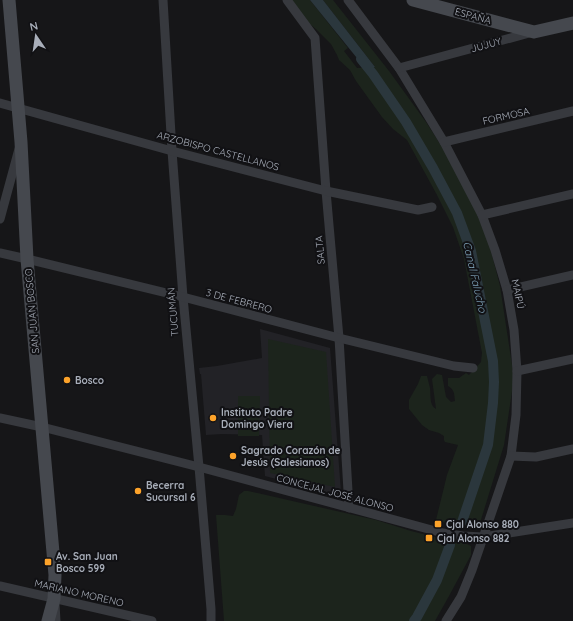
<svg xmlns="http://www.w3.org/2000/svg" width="573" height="621" viewBox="0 0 573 621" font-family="Quicksand,sans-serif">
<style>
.built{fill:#222226}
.green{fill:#1c241c}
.water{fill:#2b373d}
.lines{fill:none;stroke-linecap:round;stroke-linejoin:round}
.canal{stroke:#2b373d;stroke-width:10}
.street{stroke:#37393e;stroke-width:9}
.secondary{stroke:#45484e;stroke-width:13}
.poi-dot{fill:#fda32a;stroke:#111114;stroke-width:1.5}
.labels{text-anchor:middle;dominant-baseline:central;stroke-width:4;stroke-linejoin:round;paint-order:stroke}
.street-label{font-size:10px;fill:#a8aeb9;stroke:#111114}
.poi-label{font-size:10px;font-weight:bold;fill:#a8aeb9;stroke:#111114;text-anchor:start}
.water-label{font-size:11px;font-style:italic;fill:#7da0b6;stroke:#111114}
</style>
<rect width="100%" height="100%" fill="#161618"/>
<polygon class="built" points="260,329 330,348 341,492 337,495 265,476 262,435 222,434 206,435 201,374 200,374 199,368 217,366 262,358"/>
<g class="green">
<path d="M290,0H310L348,48L344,51L357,68L375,67L323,0H333L389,71L426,122L453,164L486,232L500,286L514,378L504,445L480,523L472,527H467L453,525L436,520L447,475L458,445L445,442L444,440V436L439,433L429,430L422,425L409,409V400L418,384L421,376H427C428,380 429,384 430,388C431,396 429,405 436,409L432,379L437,374L442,375L446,397L451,402L455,401C454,394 455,390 448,386V378H459L466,373L469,375L481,362L482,353L464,259L453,227L437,195L407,140L393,129L382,117L356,81L350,70L339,60L337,55L331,44L317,30L304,19Z"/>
<polygon points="268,339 326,352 335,487 270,473"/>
<polygon points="238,396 260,396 259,436 238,436"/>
<polygon points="244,491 248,491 376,520 411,531 447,540 464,543 471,546 471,555 449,596 435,621 224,621 216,515 225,515 233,516 236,509 239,495"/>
</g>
<polygon class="water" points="310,0 323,0 375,67 365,68"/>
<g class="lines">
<g class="canal">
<polyline points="361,59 373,74 406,122 433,168 457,213 471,251 493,361 494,382 493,403 488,445 462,522"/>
<polyline points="414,621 417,617 437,580 450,545"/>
</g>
<g class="street">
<polyline points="163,0 172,151 183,297 199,467 211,609 211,621"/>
<polyline points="287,0 315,38 326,191 339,338 349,508"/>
<polyline points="348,0 399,68 444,142 482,215 495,250 507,290 514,330 517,371 516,415 511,456 472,570 461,597 446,621"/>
<polyline points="399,68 533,32"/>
<polyline points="0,103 172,151 326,191 418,210 432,207"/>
<polyline points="444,142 573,111"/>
<polyline points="482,215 573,194"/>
<polyline points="0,219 19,149"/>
<polyline points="0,253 27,259 183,297 339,338 454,366 473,368"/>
<polyline points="507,290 573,275"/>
<polyline points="517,371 573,359"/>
<polyline points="0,418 42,427 199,467 443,533 463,536 483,537 573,523"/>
<polyline points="511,456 536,457 573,449"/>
<polyline points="0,586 152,621"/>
<polyline points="55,604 56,621"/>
</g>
<g class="secondary">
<polyline points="9,0 21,142 27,259 55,575 54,599 48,621"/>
<polyline points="413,0 534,32 573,23"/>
</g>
</g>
<g class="poi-dot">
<circle cx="67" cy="380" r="4"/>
<circle cx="213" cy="418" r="4"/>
<circle cx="233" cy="456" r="4"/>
<circle cx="138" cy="491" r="4"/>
<rect x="434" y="520" width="8" height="8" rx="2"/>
<rect x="425" y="534" width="8" height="8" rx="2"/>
<rect x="44" y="558" width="8" height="8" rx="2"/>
</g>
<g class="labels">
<g class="street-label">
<text transform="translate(473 16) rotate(15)">ESPAÑA</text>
<text transform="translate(486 45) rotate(-15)">JUJUY</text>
<text transform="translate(506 116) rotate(-13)">FORMOSA</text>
<text transform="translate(218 151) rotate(15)">ARZOBISPO CASTELLANOS</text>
<text transform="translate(320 250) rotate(-95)">SALTA</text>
<text transform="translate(518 294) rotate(78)">MAIPÚ</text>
<text transform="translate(239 301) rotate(15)">3 DE FEBRERO</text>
<text transform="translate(32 311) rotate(-95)">SAN JUAN BOSCO</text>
<text transform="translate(173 312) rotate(-95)">TUCUMÁN</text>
<text transform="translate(335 493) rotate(15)">CONCEJAL JOSÉ ALONSO</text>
<text transform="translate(79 593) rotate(13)">MARIANO MORENO</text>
</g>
<g class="poi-label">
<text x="75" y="380">Bosco</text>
<text x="221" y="412">Instituto Padre<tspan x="221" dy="12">Domingo Viera</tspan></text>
<text x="241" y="450">Sagrado Corazón de<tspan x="241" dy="12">Jesús (Salesianos)</tspan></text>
<text x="146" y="485">Becerra<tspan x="146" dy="12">Sucursal 6</tspan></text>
<text x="446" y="524">Cjal Alonso 880</text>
<text x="437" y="538">Cjal Alonso 882</text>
<text x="56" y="556">Av. San Juan<tspan x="56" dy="12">Bosco 599</tspan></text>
</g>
<g class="water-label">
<text transform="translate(475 277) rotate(77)">Canal Falucho</text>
</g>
</g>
<g transform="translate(36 36) rotate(347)" stroke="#111114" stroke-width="3" paint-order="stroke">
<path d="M0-3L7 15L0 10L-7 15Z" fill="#a8aeb9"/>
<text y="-6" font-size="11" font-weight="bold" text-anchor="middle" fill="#a8aeb9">N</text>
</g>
</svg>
